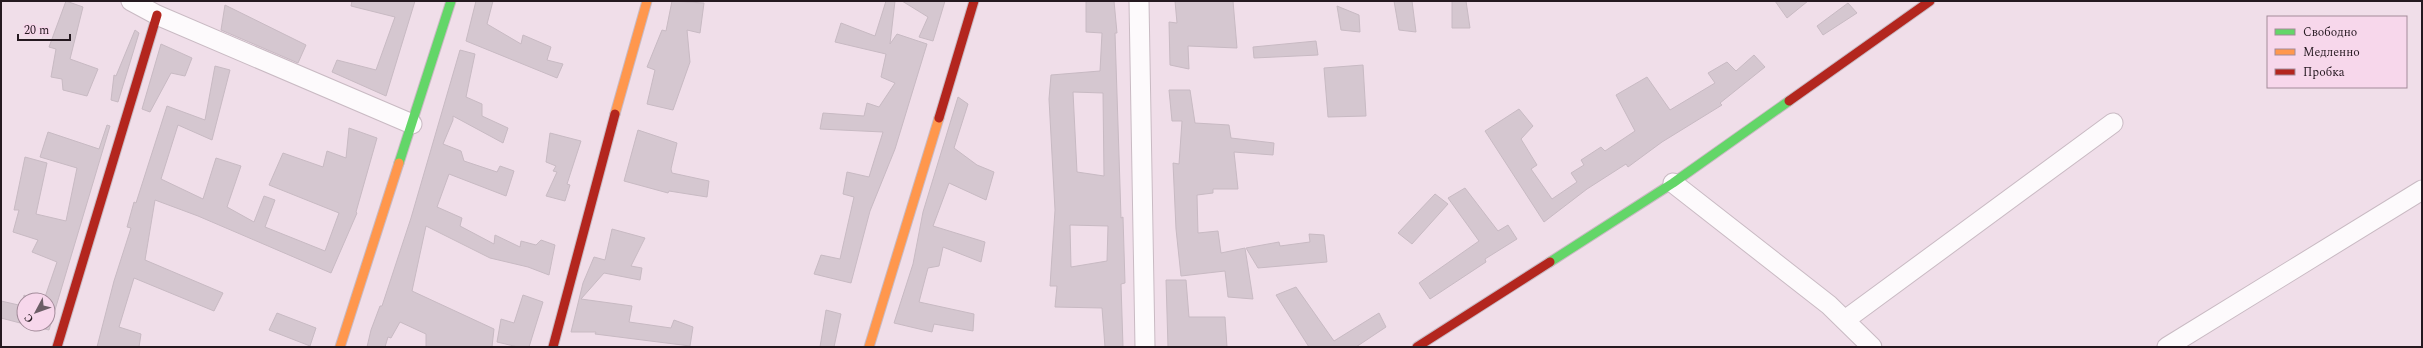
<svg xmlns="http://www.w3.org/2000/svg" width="2423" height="348" viewBox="0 0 2423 348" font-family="Spectral,serif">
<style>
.building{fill:#d5c7d0;stroke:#c8bac3;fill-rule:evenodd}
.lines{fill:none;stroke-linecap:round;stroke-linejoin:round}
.street-casing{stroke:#c9bac3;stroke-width:21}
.fast-casing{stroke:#c9bac3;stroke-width:11}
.slow-casing{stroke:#c9bac3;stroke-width:11}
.jam-casing{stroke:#c9bac3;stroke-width:11}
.street{stroke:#fdfafc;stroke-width:19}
.fast{stroke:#63d668;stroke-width:9}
.slow{stroke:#ff974d;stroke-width:9}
.jam{stroke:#b3261e;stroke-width:9}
</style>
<rect width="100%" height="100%" fill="#f0dee9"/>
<g class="building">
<polygon points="66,1 83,7 70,59 98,69 87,96 63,90 62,79 51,77 56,49 49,47"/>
<polygon points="352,1 415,1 386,96 332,72 337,60 376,70 395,17 351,6"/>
<polygon points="476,1 493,1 487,24 521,44 523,35 551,47 547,60 563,64 557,78 466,41"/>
<polygon points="672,1 704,3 700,33 687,30 690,62 673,110 647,104 655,70 647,67 662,30 666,31"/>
<polygon points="886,1 895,1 890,44 897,34 927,44 895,149 870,211 851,283 814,274 821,255 840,259 854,197 843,194 847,172 869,177 883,132 820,129 823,113 864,116 867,103 879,107 895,83 881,77 886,54 835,42 841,23 875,36"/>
<polygon points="902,1 945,1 933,41 919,37 928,17"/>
<path d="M1086,1H1114L1117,33H1115L1120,186L1121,218L1123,217L1125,283L1121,284L1123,347H1105L1102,308L1055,307L1057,286H1050L1055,210L1049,99L1051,75L1100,71L1102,33L1086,32ZM1073,92L1103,93L1104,176L1077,172ZM1070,225L1108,226L1107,261L1071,267Z"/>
<polygon points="1175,1 1233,1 1237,48 1188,46 1189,69 1170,65 1169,22 1177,23"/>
<polygon points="1394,1 1412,1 1416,32 1399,30"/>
<polygon points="1452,1 1466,1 1470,28 1452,28"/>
<polygon points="1775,1 1808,1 1787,18"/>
<polygon points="1848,3 1857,13 1823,35 1817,26"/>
<polygon points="225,5 306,45 298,63 221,30"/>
<polygon points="1337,6 1359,15 1360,32 1341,30"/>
<polygon points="135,30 139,33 118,102 111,100 114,75 116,76"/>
<polygon points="1316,41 1318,55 1254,58 1253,47"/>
<polygon points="161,44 192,58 185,76 171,73 150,112 142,109"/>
<polygon points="460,50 475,54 466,97 482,104 482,116 508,128 503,143 453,116 453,120 443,144 461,151 464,161 497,172 500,166 514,171 506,196 449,174 437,207 462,218 460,226 494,244 495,235 520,247 521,241 536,245 541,240 555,245 549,275 528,267 490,258 426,226 412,291 494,329 492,347 426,347 426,334 400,322 391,338 388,337 385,347 367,347 371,330 380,306 382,306 411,218"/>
<polygon points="1754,55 1765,67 1720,103 1722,105 1662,142 1628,167 1626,164 1587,189 1544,222 1485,131 1519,109 1533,126 1521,139 1537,165 1531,169 1552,199 1577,182 1571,173 1584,165 1581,160 1601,147 1605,151 1635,131 1616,95 1647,77 1670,110 1715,83 1708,73 1727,62 1736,71"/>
<polygon points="1363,65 1366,116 1328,117 1324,68"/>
<polygon points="215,66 230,70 212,140 178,125 161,179 203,199 216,158 241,166 227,207 254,222 264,196 275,200 265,227 325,251 339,213 269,185 283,153 323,167 327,151 346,158 349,128 377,138 356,212 357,213 331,273 198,216 155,200 145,260 223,293 214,311 134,278 119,327 141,334 139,347 97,347 114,281 131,228 127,227 134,202 136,203 167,106 205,120"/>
<polygon points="1169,90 1190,90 1195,123 1229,125 1231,138 1274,143 1273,155 1234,152 1238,189 1213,189 1213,193 1197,195 1198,233 1218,231 1221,253 1245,248 1253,299 1228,297 1225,271 1181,276 1176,229 1173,163 1179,164 1182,121 1172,121"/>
<polygon points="958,97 968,104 954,148 977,165 994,172 986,200 949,183 933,226 985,242 981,262 943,247 939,266 928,268 919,302 974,314 973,331 934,324 932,332 894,323 913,264 923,212"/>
<polygon points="107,125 110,126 49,330 25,324 48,324 48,300 44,300 57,262 32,252 38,240 13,232 19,210 14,210 25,157 47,163 36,214 66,221 77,168 40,157 48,132 99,149"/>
<polygon points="638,130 677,143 671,169 672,173 709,181 707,197 669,191 668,193 624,181"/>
<polygon points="550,133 581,141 567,184 570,185 565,201 546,196 557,172 553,171 556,166 546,162"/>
<polygon points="1465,188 1498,231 1508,225 1517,239 1485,259 1486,262 1430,299 1419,283 1479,241 1448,198"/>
<polygon points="1435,194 1448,204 1412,244 1398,233"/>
<polygon points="612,229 645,238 631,266 642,268 640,280 604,273 581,299 632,306 629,322 671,328 674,320 693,327 690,346 595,334 596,332 571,332 583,283 594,257 605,260"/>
<polygon points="1309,234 1324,235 1327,262 1258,268 1246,248 1279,242 1280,246 1310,242"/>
<polygon points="1166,280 1186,280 1189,317 1225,317 1227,347 1168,347"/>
<polygon points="1296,287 1334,341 1379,313 1386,327 1356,347 1309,347 1276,295"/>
<polygon points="24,295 32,300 24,300 24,324 1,318 1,301 23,306"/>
<polygon points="523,295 543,302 529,347 518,347 497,342 501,319 514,323"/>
<polygon points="826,310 841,314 834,347 820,347"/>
<polygon points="277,313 316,328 310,346 269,330"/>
</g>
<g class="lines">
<g class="street-casing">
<g id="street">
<polyline points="131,1 157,15 412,124"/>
<polyline points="1139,1 1145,347"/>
<polyline points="1673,183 1829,305 1872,347"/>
<polyline points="1845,320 2113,123"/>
<polyline points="2167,347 2422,190"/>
</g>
</g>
<g class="fast-casing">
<g id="fast">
<polyline points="399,163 451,1"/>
<polyline points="1550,262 1673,183 1789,101"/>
</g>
</g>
<g class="slow-casing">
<g id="slow">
<polyline points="615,114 647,1"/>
<polyline points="340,347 399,163"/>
<polyline points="869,347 939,118"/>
</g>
</g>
<g class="jam-casing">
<g id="jam">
<polyline points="1789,101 1930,1"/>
<polyline points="939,118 974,1"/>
<polyline points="57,347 157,15"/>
<polyline points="553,347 615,114"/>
<polyline points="1417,347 1550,262"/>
</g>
</g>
<use href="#street" class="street"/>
<use href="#fast" class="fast"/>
<use href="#slow" class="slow"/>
<use href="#jam" class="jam"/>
</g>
<rect width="2423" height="348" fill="none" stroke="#251920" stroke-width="4"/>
<rect x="2267" y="16" width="140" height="72" fill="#f7d7eb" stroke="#a38b9a"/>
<rect x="2275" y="29" width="20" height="6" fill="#63d668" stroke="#a38b9a"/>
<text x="2303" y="36" font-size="12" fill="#251920">Свободно</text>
<rect x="2275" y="49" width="20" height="6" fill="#ff974d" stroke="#a38b9a"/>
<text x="2303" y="56" font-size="12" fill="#251920">Медленно</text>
<rect x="2275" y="69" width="20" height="6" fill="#b3261e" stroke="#a38b9a"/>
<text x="2303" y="76" font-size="12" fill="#251920">Пробка</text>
<g transform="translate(36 312) rotate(229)"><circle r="19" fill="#f7d7eb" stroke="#a38b9a"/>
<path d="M0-3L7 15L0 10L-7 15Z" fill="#6c5e66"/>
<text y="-6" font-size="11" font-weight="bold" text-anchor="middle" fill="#251920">С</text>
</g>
<path d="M18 34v6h52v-6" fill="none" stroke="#251920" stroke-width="2"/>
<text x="24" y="34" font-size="12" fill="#251920" stroke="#f7d7eb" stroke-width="3" paint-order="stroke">20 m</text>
</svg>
